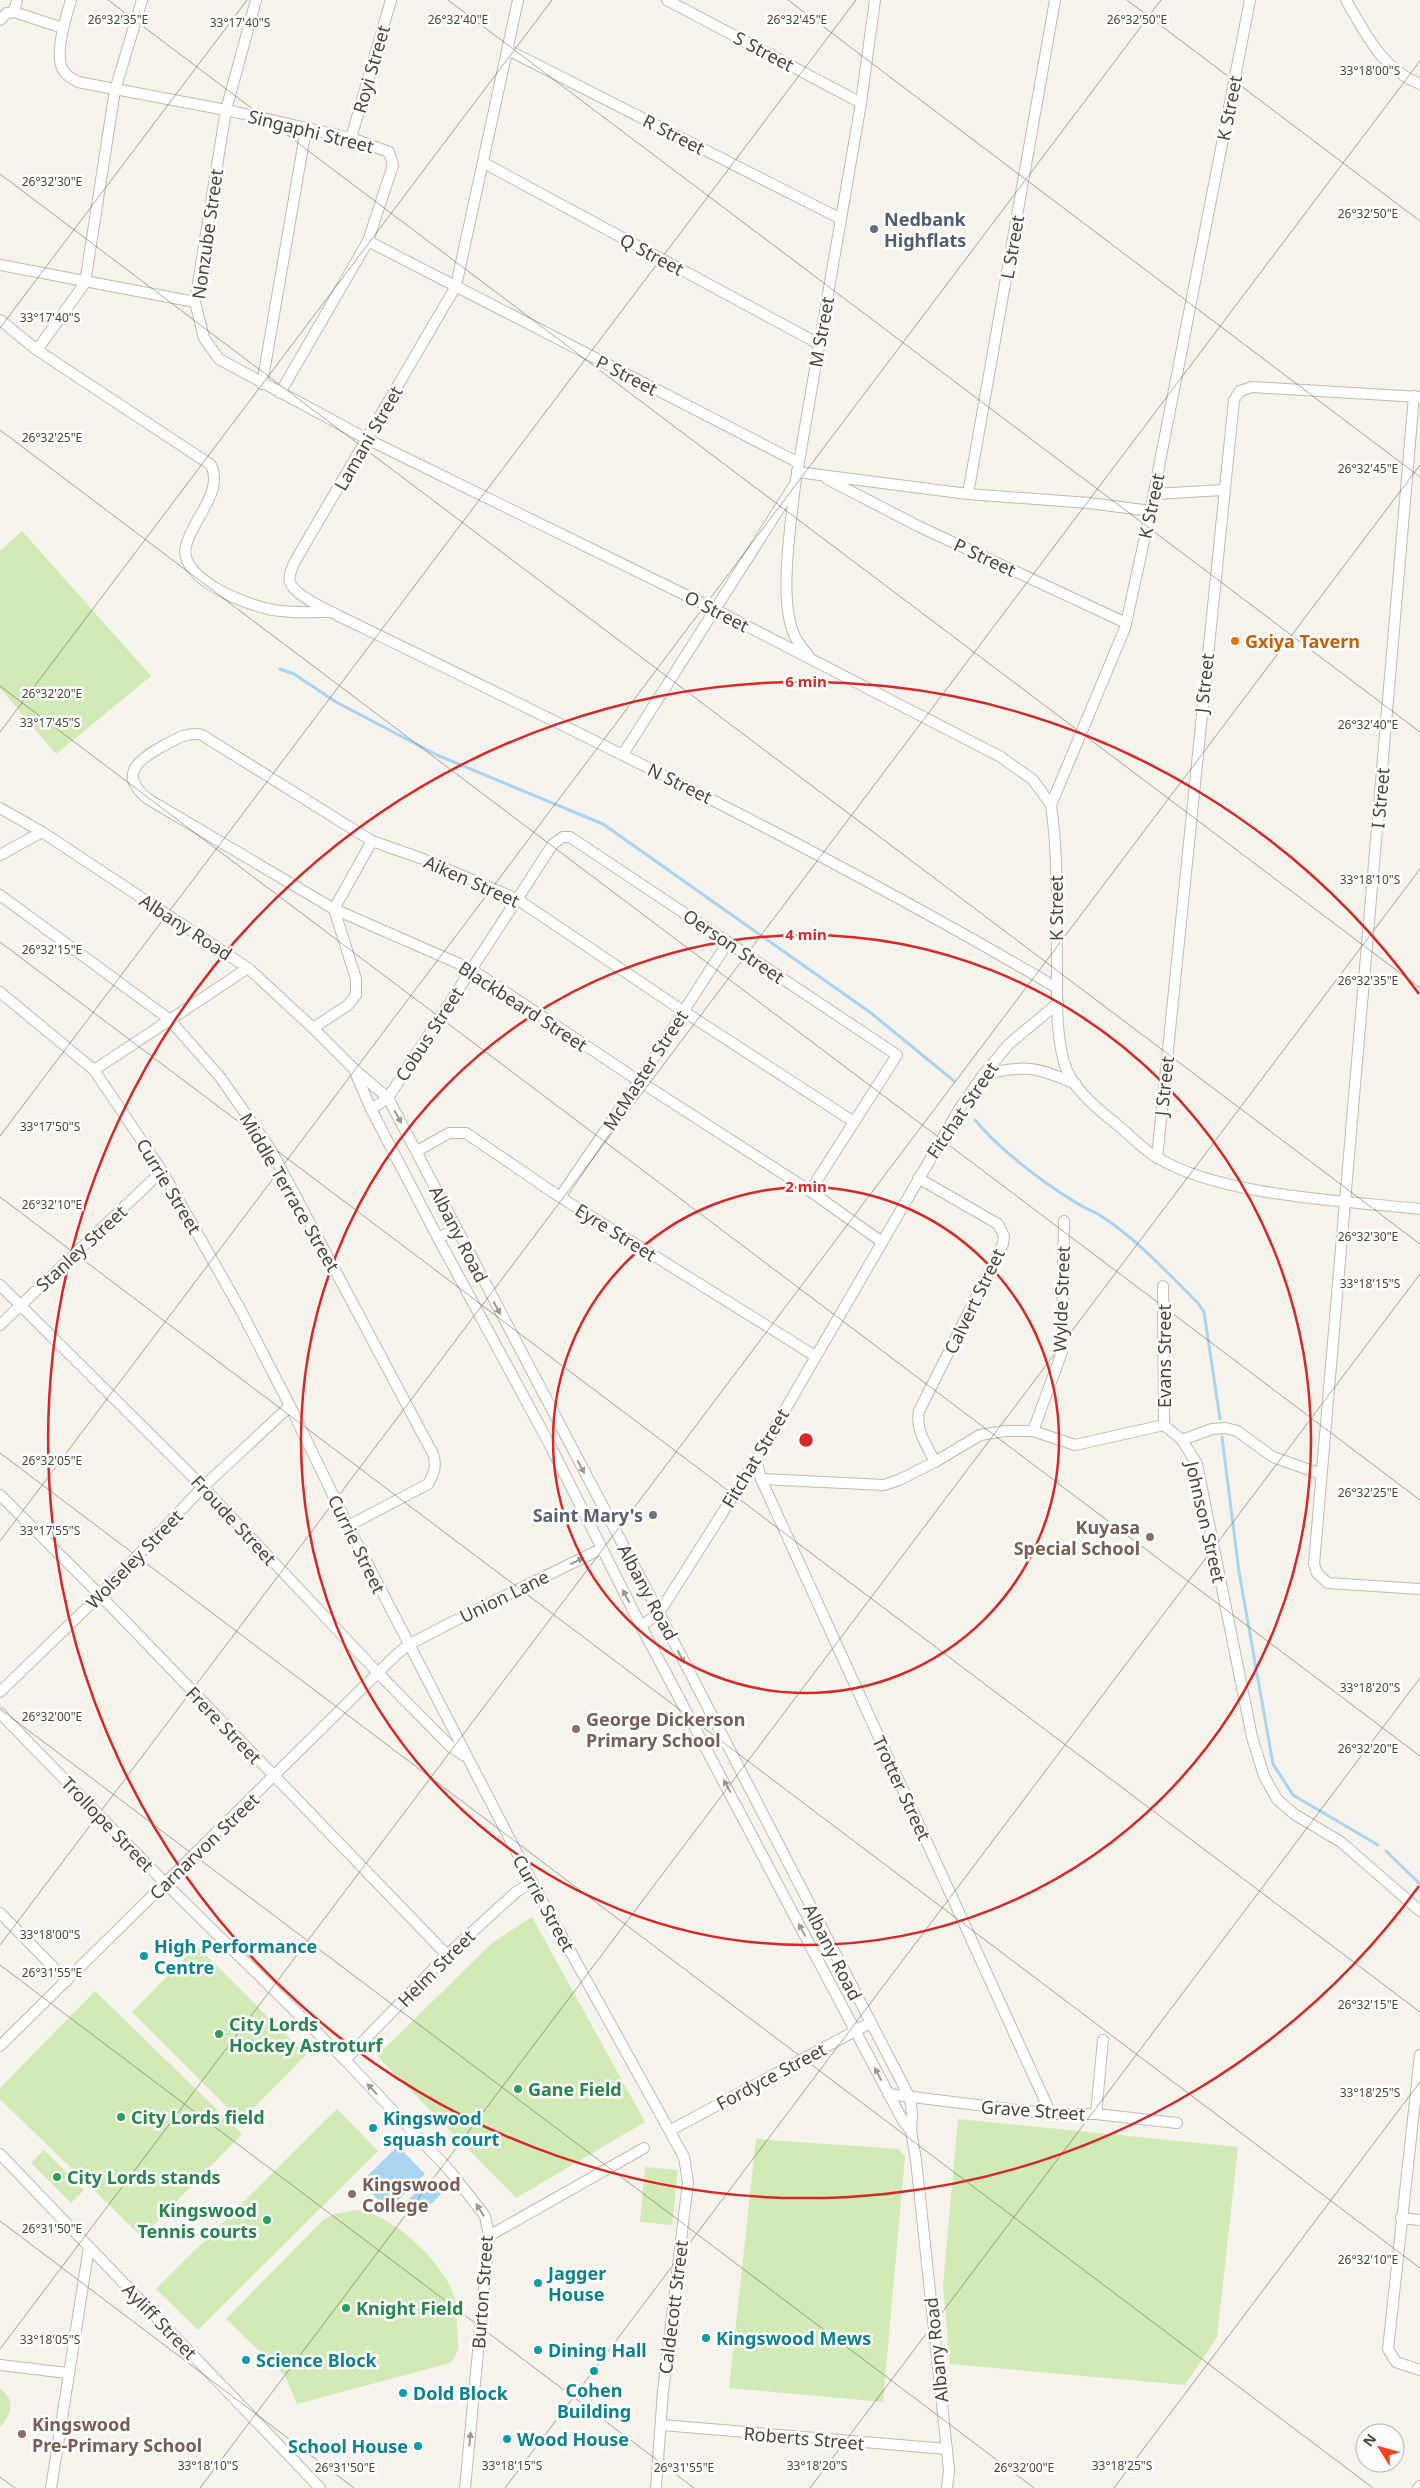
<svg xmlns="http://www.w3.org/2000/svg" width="1420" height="2488" viewBox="0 0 1420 2488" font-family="'Noto Sans',sans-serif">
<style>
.green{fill:#d2eab5}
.water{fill:#a9d4f2}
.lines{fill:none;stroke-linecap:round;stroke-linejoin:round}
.stream{stroke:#a9d4f2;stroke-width:3}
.minor-casing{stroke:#c2bbae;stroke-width:12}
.minor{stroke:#fff;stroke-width:10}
.oneway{fill:#9c9892}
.ticks{fill:none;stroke:#4b4439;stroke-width:1;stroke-opacity:0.45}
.ring{fill:none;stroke:#d62828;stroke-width:2.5}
.service-dot{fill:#5c6f8a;stroke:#fff;stroke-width:2}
.food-dot{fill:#e8710a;stroke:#fff;stroke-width:2}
.worship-dot{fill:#6b7280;stroke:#fff;stroke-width:2}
.education-dot{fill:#8d6e63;stroke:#fff;stroke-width:2}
.culture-dot{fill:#0f9aa8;stroke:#fff;stroke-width:2}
.leisure-dot{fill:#2e9e5b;stroke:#fff;stroke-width:2}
.labels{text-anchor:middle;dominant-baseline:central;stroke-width:5;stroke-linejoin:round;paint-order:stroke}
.street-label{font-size:18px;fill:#4b4439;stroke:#fff}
.service-label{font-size:18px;font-weight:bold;fill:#4e5e75;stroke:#fff;text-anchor:start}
.food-label{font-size:18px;font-weight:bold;fill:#c56008;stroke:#fff;text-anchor:start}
.worship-label{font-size:18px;font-weight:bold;fill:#5b616d;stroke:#fff;text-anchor:end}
.education-label{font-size:18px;font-weight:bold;fill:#785e54;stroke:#fff;text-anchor:start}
.culture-label{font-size:18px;font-weight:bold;fill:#0d838f;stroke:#fff;text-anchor:start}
.leisure-label{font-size:18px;font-weight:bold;fill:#27864d;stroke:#fff;text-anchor:start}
.ticks-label{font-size:12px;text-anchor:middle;fill:#4b4439;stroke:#fff;stroke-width:5;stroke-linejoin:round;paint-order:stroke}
.centre{fill:#d62828;stroke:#fff;stroke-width:2.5}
.ring-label{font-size:15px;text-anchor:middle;font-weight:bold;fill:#d62828;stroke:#fff;stroke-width:5;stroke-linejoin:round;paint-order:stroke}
</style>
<rect width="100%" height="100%" fill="#f6f3ec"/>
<g class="green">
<polygon points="22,531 151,676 56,754 0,688 0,551"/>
<polygon points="532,1917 645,2122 516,2198 377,2056 492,1943"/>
<polygon points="197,1946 306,2055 241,2121 132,2012"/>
<polygon points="95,1991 242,2134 142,2237 0,2099 0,2088"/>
<polygon points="337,2109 378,2151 198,2330 156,2289"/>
<polygon points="958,2119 1238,2147 1217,2337 1185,2385 950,2364 943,2286"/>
<polygon points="756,2139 899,2149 905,2157 883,2402 729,2388"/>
<polygon points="44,2150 84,2190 71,2203 31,2163"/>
<polygon points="645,2167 678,2170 672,2225 640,2222"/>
<path d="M357,2210C391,2213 446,2264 454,2297C457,2306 456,2318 457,2327C458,2341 461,2353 450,2363L297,2404L285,2376L226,2319L324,2219L335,2214Z"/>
<path d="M0,2389C16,2400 12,2414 0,2427Z"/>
</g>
<g class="water">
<polygon points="398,2146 425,2174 388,2210 361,2182"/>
<polygon points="428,2181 441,2194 422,2213 409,2199"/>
</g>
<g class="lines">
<g class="stream">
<polyline points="280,669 294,674 336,702 437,755 603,824 871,1013 954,1081"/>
<path d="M975,1120C999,1149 1042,1182 1075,1202C1082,1207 1091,1210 1098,1214C1136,1238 1167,1272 1198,1303L1204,1312L1220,1419"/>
<polyline points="1222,1437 1239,1572 1273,1764 1293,1795 1378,1845"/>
<polyline points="1386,1851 1420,1884"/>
</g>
<g class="minor-casing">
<g id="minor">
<path d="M71,0C66,16 54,55 63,70C67,76 72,79 78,82L226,110L351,138L389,152L393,165L368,241L280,393"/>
<path d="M142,0L115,90L85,283L37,350L211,465C224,493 192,519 186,546C177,580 254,609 281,611C297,613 314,612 330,612"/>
<polyline points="256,0 226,110 195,302 204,338 219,359 367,439 714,609 1001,757 1033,780 1051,805"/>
<path d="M518,0L456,286L294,563C292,569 288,575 290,582C293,595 328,610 339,616C582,734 825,851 1057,988"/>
<polyline points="667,0 861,103"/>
<path d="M1250,0L1148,523L1125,628L1051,805C1059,860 1056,916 1057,971C1057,1001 1056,1033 1064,1062C1070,1086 1095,1107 1114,1122C1128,1133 1142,1149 1158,1158C1220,1196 1346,1201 1420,1209"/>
<path d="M1346,0C1365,33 1382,69 1420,84"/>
<polyline points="14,12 17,0"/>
<polyline points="0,20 7,13 14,12 63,28"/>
<polyline points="508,50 841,219"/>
<polyline points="351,138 391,0"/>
<polyline points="484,163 819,344"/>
<polyline points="368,241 799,463"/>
<polyline points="0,265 195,302"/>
<polyline points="0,320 37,350"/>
<polyline points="262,384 306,129"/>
<polyline points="1414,396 1314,1564 1317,1573 1328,1583 1420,1589"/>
<polyline points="797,472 968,494 1089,503 1151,511"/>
<polyline points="827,479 920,527 1126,623"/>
<polyline points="968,494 1055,0"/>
<polyline points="1154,494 1223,490"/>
<path d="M808,655C802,648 796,641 793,632C779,596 791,524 795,485L861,103L875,0"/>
<polyline points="623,754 793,487"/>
<polyline points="0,808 42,832 248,968 313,1028 354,1069 388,1098 659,1613 910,2098 912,2113 911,2131 916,2160 949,2470 947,2488"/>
<polyline points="0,855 42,832"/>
<path d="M0,895L169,1019L220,1077L271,1150L433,1454C437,1466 434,1473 428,1484L348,1526"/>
<polyline points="0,992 94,1070 162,1171 239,1307 290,1406 348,1526 532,1882 684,2157 688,2182 663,2391 656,2488"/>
<polyline points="313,1028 348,1005 356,995 356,979 334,909 372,841"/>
<polyline points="94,1070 248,968"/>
<polyline points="355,1072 371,1109 438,1238 551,1447 641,1626 903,2121 911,2131"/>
<path d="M983,1075C1025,1064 1037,1067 1076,1084"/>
<polyline points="371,1109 388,1098 402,1076 553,844 563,837 570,837 897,1055 810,1191"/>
<path d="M854,1122L683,1011L517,899L423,859L372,841L202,735C187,731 175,740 161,747C136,761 119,776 148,799L334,909L471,969L639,1081L810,1191L882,1242"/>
<polyline points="417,1151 449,1133 466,1133 560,1197 815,1356"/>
<polyline points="1157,1158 1234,400 1240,391 1252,387 1419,397"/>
<path d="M918,1178L998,1224L1004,1236L1003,1244L919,1411C915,1430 927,1445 935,1462"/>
<polyline points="560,1197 639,1081 728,942"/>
<polyline points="438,1238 456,1229"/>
<polyline points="0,1285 203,1487 378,1673 451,1747 463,1755"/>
<polyline points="1163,1286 1164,1425"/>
<polyline points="0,1325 162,1171"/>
<polyline points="1033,1431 1062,1352 1064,1221"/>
<polyline points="1182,1440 1212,1429 1226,1428 1237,1431 1273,1457 1321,1474"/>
<polyline points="756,1460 761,1479 1051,2114"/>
<polyline points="761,1479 884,1485 899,1480 935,1462 980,1435 1005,1431 1033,1431 1075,1445 1164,1425 1182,1440 1197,1464 1252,1737 1264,1776 1277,1799 1294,1814 1341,1842 1420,1911"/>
<polyline points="0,1495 100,1595 447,1955"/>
<polyline points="641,1626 659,1613 756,1460 960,1108 983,1075 1009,1044 1058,1003"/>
<polyline points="0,1692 100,1595 203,1487 290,1406"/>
<polyline points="0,1713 166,1884 345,2060 450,2171 485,2216 489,2236 465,2488"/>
<polyline points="0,1913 67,1981"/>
<polyline points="0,2046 396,1655 408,1645 458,1619 601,1549"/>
<polyline points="1420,2055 1388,2349 1396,2362 1420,2370"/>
<polyline points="345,2060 447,1955 516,1892 532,1882"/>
<polyline points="888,2094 1051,2114 1096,2114 1177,2123"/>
<polyline points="1096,2114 1103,2040"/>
<polyline points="671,2130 870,2023"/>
<polyline points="0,2154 320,2488"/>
<polyline points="1401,2218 1420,2220"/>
<polyline points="489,2236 644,2148"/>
<polyline points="0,2365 67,2373"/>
<polyline points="662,2425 947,2449"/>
<polyline points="51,2488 89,2247"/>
<polyline points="1418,2488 1420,2486"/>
</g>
</g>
<use href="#minor" class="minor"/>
</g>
<defs><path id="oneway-solid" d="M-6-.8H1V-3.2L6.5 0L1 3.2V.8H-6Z" transform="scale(1.25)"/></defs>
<g class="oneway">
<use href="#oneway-solid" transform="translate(398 1117) rotate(61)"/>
<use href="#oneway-solid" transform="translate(497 1308) rotate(62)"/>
<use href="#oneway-solid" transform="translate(581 1467) rotate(62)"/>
<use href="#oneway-solid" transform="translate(577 1561) rotate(-26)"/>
<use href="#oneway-solid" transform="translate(626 1596) rotate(-117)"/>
<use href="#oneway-solid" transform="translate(681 1657) rotate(63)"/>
<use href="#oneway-solid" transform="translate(727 1786) rotate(-118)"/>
<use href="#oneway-solid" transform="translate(802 1930) rotate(-118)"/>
<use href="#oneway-solid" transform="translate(878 2074) rotate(-118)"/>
<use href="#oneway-solid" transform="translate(372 2089) rotate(-133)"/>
<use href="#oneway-solid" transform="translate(480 2210) rotate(-122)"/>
<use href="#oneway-solid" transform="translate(470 2439) rotate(-85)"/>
</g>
<path class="ticks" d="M108,0L1420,988M448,0L1420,732M788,0L1420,477M1127,0L1420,221M0,174L1420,1244M0,328L247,0M0,430L1420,1500M0,686L1420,1756M0,732L552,0M0,942L1420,2012M0,1136L856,0M0,1197L1420,2268M0,1453L1373,2488M0,1541L1161,0M0,1709L1034,2488M0,1945L1420,61M0,1965L694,2488M0,2221L354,2488M0,2349L1420,465M0,2477L15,2488M200,2488L1420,869M505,2488L1420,1274M810,2488L1420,1678M1114,2488L1420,2082M1419,2488L1420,2487"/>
<g class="ring">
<circle cx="806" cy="1440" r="253"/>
<circle cx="806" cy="1440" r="505"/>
<path d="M1419 1886A758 758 0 1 1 1419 994"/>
</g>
<circle class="service-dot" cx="874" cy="229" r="5"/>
<circle class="food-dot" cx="1235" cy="641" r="5"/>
<circle class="worship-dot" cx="653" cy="1515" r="5"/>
<g class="education-dot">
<circle cx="1150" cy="1537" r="5"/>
<circle cx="576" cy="1729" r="5"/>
<circle cx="352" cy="2194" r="5"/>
<circle cx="22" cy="2434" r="5"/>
</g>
<g class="culture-dot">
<circle cx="144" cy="1956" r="5"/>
<circle cx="373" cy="2128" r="5"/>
<circle cx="538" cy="2283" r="5"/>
<circle cx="706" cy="2338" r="5"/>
<circle cx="538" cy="2350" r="5"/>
<circle cx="246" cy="2360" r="5"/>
<circle cx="594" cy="2371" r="5"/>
<circle cx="403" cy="2393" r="5"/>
<circle cx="507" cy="2439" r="5"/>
<circle cx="418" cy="2446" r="5"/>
</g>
<g class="leisure-dot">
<circle cx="219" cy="2034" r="5"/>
<circle cx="518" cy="2089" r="5"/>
<circle cx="121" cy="2117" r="5"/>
<circle cx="57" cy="2177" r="5"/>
<circle cx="267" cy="2220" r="5"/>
<circle cx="346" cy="2308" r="5"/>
</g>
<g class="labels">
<g class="street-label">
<text transform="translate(764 51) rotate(28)">S Street</text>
<text transform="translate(371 69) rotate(-74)">Royi Street</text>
<text transform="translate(1229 108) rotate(-79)">K Street</text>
<text transform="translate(311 131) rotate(14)">Singaphi Street</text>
<text transform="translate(674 134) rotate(27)">R Street</text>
<text transform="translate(207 234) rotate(-82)">Nonzube Street</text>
<text transform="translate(1012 247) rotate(-80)">L Street</text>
<text transform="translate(652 254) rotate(28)">Q Street</text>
<text transform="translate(821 332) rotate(-80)">M Street</text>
<text transform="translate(627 375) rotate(27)">P Street</text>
<text transform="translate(368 438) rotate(-60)">Lamani Street</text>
<text transform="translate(1151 506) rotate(-78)">K Street</text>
<text transform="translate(985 557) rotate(25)">P Street</text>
<text transform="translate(717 611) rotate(27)">O Street</text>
<text transform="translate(1204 683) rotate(-84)">J Street</text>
<text transform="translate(680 783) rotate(26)">N Street</text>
<text transform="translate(1380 798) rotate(-85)">I Street</text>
<text transform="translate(472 881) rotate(24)">Aiken Street</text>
<text transform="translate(1056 908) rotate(-90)">K Street</text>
<text transform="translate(186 927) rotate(33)">Albany Road</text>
<text transform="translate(734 946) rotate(34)">Oerson Street</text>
<text transform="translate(523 1006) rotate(33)">Blackbeard Street</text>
<text transform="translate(429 1034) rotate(-57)">Cobus Street</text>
<text transform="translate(645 1070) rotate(-57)">McMaster Street</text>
<text transform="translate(1164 1086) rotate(-84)">J Street</text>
<text transform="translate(962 1110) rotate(-56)">Fitchat Street</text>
<text transform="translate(169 1186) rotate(59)">Currie Street</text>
<text transform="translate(290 1192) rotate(60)">Middle Terrace Street</text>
<text transform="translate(616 1232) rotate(32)">Eyre Street</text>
<text transform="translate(459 1234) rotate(63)">Albany Road</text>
<text transform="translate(81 1248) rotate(-43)">Stanley Street</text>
<text transform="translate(1061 1299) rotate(-88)">Wylde Street</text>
<text transform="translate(974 1301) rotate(-64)">Calvert Street</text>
<text transform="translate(1164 1356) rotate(-90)">Evans Street</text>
<text transform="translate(755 1458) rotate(-59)">Fitchat Street</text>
<text transform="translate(234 1520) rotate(47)">Froude Street</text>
<text transform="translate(1206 1522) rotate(77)">Johnson Street</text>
<text transform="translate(357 1544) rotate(64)">Currie Street</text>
<text transform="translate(134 1559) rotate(-46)">Wolseley Street</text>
<text transform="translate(648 1592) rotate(62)">Albany Road</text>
<text transform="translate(504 1596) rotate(-26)">Union Lane</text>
<text transform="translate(224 1725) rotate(46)">Frere Street</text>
<text transform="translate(902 1788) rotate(65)">Trotter Street</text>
<text transform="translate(108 1824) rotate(46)">Trollope Street</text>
<text transform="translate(204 1846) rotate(-44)">Carnarvon Street</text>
<text transform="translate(544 1903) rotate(61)">Currie Street</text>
<text transform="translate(833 1952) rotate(63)">Albany Road</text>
<text transform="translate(436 1968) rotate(-45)">Helm Street</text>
<text transform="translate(771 2076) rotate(-28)">Fordyce Street</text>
<text transform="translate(1033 2110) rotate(4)">Grave Street</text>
<text transform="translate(482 2292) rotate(-86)">Burton Street</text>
<text transform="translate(673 2307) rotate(-83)">Caldecott Street</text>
<text transform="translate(160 2321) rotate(46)">Ayliff Street</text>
<text transform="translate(936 2350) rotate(-96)">Albany Road</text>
<text transform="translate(804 2438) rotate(5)">Roberts Street</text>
</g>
<g class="service-label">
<text x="884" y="219">Nedbank<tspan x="884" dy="21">Highflats</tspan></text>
</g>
<g class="food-label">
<text x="1245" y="641">Gxiya Tavern</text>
</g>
<g class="worship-label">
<text x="643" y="1515">Saint Mary's</text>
</g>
<g class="education-label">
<text x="1140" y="1527" text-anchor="end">Kuyasa<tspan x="1140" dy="21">Special School</tspan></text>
<text x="586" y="1719">George Dickerson<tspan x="586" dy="21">Primary School</tspan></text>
<text x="362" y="2184">Kingswood<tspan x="362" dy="21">College</tspan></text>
<text x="32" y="2424">Kingswood<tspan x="32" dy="21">Pre-Primary School</tspan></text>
</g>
<g class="culture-label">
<text x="154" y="1946">High Performance<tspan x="154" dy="21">Centre</tspan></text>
<text x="383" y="2118">Kingswood<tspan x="383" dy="21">squash court</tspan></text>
<text x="548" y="2273">Jagger<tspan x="548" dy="21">House</tspan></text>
<text x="716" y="2338">Kingswood Mews</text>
<text x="548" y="2350">Dining Hall</text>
<text x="256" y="2360">Science Block</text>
<text x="594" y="2390" text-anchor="middle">Cohen<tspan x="594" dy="21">Building</tspan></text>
<text x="413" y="2393">Dold Block</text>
<text x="517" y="2439">Wood House</text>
<text x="408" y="2446" text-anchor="end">School House</text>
</g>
<g class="leisure-label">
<text x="229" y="2024">City Lords<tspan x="229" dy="21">Hockey Astroturf</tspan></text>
<text x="528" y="2089">Gane Field</text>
<text x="131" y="2117">City Lords field</text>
<text x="67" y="2177">City Lords stands</text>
<text x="257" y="2210" text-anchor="end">Kingswood<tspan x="257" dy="21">Tennis courts</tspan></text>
<text x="356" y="2308">Knight Field</text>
</g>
</g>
<g class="ticks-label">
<text x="118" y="24">26°32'35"E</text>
<text x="458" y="24">26°32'40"E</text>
<text x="797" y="24">26°32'45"E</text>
<text x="1137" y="24">26°32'50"E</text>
<text x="240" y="27">33°17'40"S</text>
<text x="1370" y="75">33°18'00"S</text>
<text x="52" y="186">26°32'30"E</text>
<text x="1368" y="218">26°32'50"E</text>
<text x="50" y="322">33°17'40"S</text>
<text x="52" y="442">26°32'25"E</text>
<text x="1368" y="473">26°32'45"E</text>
<text x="52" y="698">26°32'20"E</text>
<text x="50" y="727">33°17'45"S</text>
<text x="1368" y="729">26°32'40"E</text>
<text x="1370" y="884">33°18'10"S</text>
<text x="52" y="954">26°32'15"E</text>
<text x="1368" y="985">26°32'35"E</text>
<text x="50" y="1131">33°17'50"S</text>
<text x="52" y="1209">26°32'10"E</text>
<text x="1368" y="1241">26°32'30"E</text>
<text x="1370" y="1288">33°18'15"S</text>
<text x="52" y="1465">26°32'05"E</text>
<text x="1368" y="1497">26°32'25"E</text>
<text x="50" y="1535">33°17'55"S</text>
<text x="1370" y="1692">33°18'20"S</text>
<text x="52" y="1721">26°32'00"E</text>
<text x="1368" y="1753">26°32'20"E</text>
<text x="50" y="1939">33°18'00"S</text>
<text x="52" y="1977">26°31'55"E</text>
<text x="1368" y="2009">26°32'15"E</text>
<text x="1370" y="2097">33°18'25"S</text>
<text x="52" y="2233">26°31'50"E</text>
<text x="1368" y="2264">26°32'10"E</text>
<text x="50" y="2344">33°18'05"S</text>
<text x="208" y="2470">33°18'10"S</text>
<text x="512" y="2470">33°18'15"S</text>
<text x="817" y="2470">33°18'20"S</text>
<text x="1122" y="2470">33°18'25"S</text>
<text x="345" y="2472">26°31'50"E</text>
<text x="684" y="2472">26°31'55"E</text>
<text x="1024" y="2472">26°32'00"E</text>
</g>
<circle cx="806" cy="1440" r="8" class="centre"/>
<g class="ring-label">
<text x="806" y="687">6 min</text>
<text x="806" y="940">4 min</text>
<text x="806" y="1192">2 min</text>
</g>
<g transform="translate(1380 2448) rotate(307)"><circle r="24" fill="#ffffff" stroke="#b7b4b0"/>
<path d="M0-4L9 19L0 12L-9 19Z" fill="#fc3f1d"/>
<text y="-8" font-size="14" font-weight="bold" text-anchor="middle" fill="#4b4439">N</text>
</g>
</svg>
